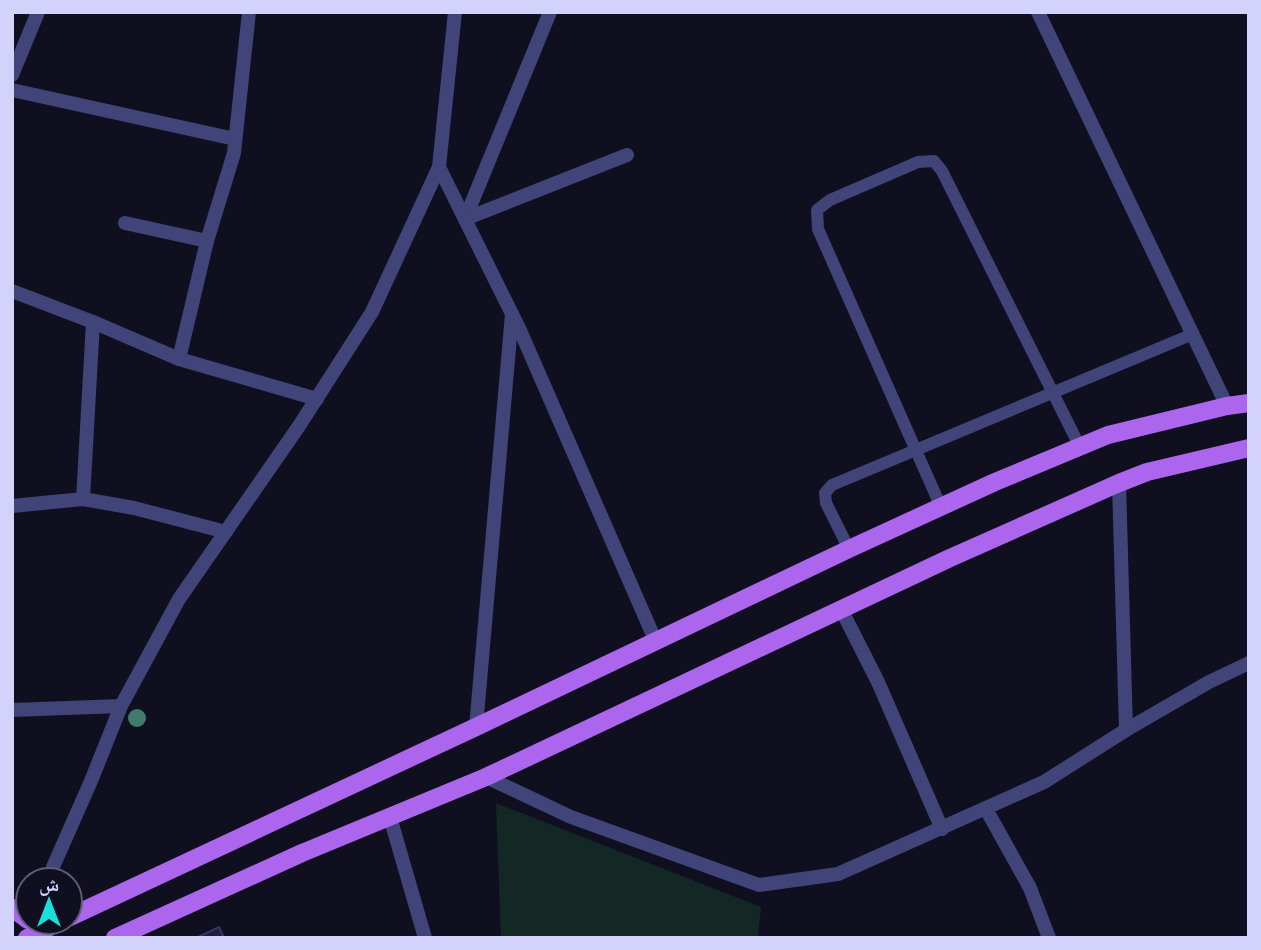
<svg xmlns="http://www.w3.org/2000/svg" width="1261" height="950" viewBox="0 0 1261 950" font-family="Jost,'Noto Naskh Arabic',sans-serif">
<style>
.green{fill:#132825}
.building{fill:#201d3e;stroke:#373267;stroke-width:2}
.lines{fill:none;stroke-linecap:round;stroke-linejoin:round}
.service{stroke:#404479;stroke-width:12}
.minor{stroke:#404479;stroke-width:14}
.tertiary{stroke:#404479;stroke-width:14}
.primary{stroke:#ac66ed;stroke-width:18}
.tree{fill:#407a6c}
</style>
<rect width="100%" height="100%" fill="#100f1f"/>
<polygon class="green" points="496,803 761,907 758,938 501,938"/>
<polygon class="building" points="219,927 224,938 196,938"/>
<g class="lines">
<g class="service">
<polyline points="941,507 818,229 817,210 830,200 918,162 934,161 942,171 1080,447"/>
<polyline points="849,549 826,503 825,493 832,485 1193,334"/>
</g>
<g class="minor">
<polyline points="12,75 38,12"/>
<polyline points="12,90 235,139"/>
<polyline points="439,167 519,328 656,642"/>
<polyline points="465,219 550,12"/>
<polyline points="465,219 627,155"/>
<polyline points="125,223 207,241"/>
<polyline points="12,291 93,322 179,359 317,399"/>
<polyline points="179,359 207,241 234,153 249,12"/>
<polyline points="83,499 93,322"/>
<polyline points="12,506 83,499 134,508 226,532"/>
<polyline points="842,611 878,682 942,829"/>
<polyline points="12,710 121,706"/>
<polyline points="476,727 512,314"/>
<polyline points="1126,730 1209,682 1249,663"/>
<polyline points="486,777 571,817 759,885 838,874 1044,782 1126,730 1119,483"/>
<polyline points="986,809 1030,888 1049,938"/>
<polyline points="390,817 425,938"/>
<polyline points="51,880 53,867 91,781 121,706 179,599 299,426 372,312 439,167 455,12"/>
</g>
<polyline class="tertiary" points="1038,12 1227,406"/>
<g class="primary">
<polyline points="12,908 28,920"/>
<polyline points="70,917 476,727 849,549 995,482 1108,435 1227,406 1249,403"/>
<polyline points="27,938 60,922"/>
<polyline points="115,938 302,853 486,777 950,558 1119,483 1147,472 1249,448"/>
</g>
</g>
<circle class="tree" cx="137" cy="718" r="9"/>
<rect width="1261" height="950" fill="none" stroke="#d3d2fa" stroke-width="28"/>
<g transform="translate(49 901)"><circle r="33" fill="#100f1f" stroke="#5e5d77" stroke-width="2"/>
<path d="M0-5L12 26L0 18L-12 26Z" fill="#1adedc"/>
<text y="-10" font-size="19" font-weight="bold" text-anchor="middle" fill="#d3d2fa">ش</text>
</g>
</svg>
